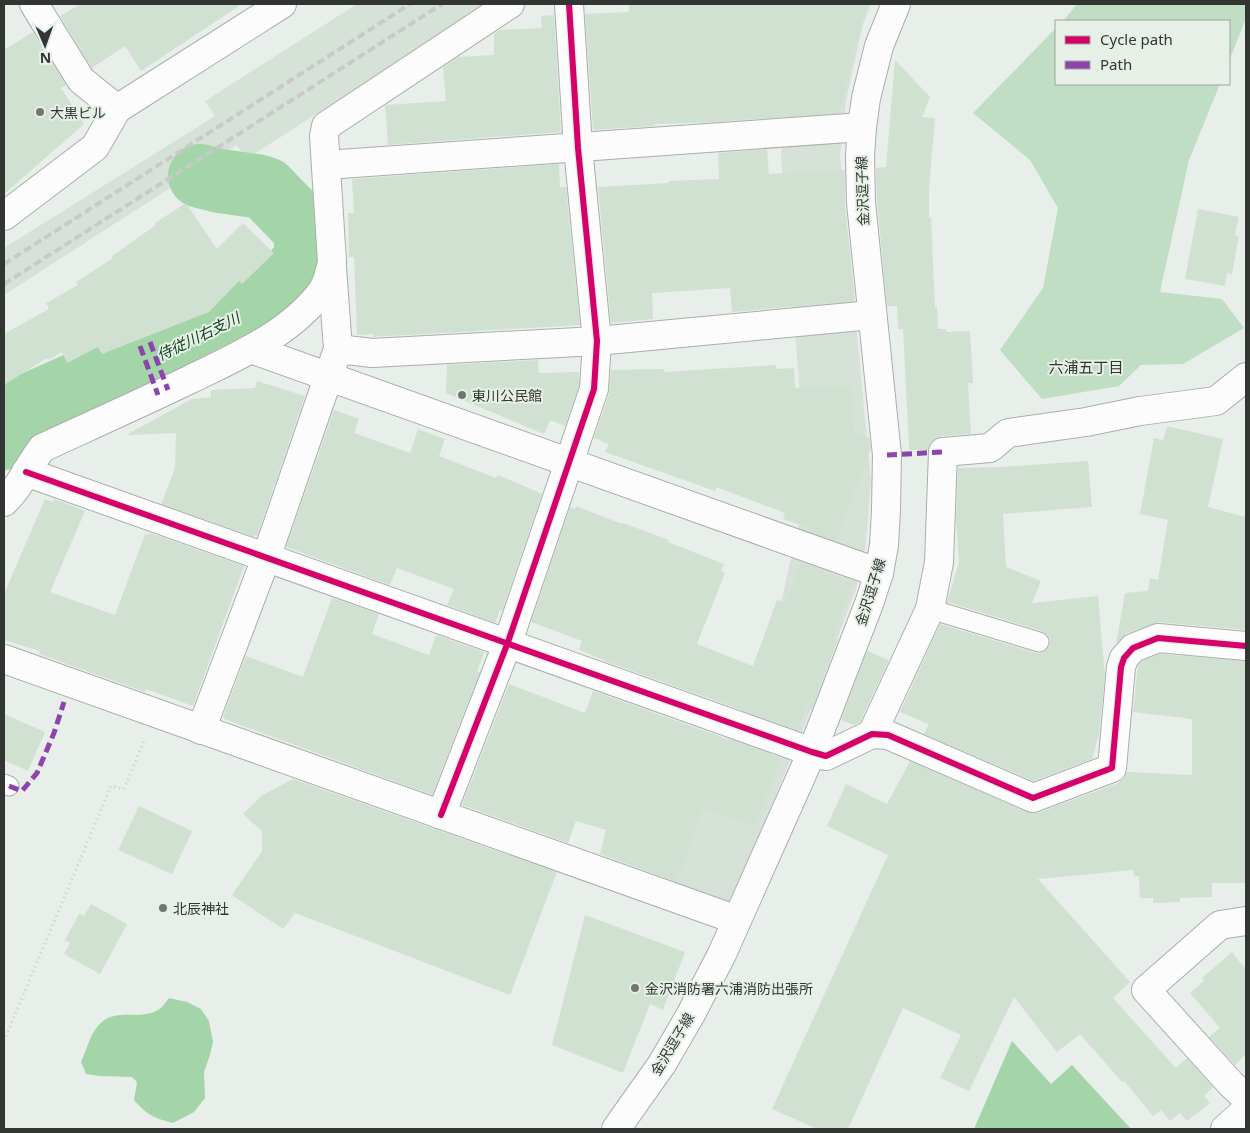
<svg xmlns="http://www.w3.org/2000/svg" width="1250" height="1133" viewBox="0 0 1250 1133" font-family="'Noto Sans','Noto Sans JP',sans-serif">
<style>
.built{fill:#d6e1d7}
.green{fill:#c0dec4}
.water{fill:#a3d5a9}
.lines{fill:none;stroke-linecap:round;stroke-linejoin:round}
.river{stroke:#a3d5a9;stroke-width:64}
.building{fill:#d0e1d2}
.service-casing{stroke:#aaaeab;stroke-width:21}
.minor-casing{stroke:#aaaeab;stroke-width:30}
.tertiary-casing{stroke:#aaaeab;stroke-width:30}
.secondary-casing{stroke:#aaaeab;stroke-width:30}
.path{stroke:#cbcdcb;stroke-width:3;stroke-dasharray:1 4;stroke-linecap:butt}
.service{stroke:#fcfcfc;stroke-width:19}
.minor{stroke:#fcfcfc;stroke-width:28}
.tertiary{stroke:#fcfcfc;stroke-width:28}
.secondary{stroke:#fcfcfc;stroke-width:28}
.rail{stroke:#c9c9c9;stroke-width:4;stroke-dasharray:8 4;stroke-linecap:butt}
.quiet{stroke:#8e44ad;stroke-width:5;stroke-dasharray:10 5;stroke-linecap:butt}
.cycleway-casing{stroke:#e6f0e7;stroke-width:9}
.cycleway{stroke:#d6006c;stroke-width:6}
.poi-dot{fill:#727672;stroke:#e6f0e7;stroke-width:2}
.labels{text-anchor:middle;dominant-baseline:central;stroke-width:4;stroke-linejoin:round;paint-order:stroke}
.poi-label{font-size:14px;fill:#323632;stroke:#e6f0e7;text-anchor:start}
.street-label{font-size:14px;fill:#323632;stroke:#e6f0e7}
.water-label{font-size:15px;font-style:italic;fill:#0e3f19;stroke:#e6f0e7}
.neighbourhood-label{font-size:15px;fill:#323632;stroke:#e6f0e7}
</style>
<rect width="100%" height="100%" fill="#e8eee9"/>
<g class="built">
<polygon points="357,4 488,4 246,159 237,145 4,295 4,248 215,116 205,101"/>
<polygon points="814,4 871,4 863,24 846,101 840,155 871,481 866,544 856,589 802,732 730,904 670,883 775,630 800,518 802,419 781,158 793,55"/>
</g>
<g class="green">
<polygon points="1077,4 1246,4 1246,18 1229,61 1229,21 1063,21"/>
<polygon points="1056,28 1056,84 1220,84 1189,160 1160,292 1222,299 1244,328 1183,364 1141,365 1119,386 1042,399 1000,350 1043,288 1058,208 1030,160 973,113"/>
</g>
<g class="water">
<path d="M169,998L187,1002L201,1009L209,1021L213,1042L210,1055L204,1072L205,1098L194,1112L173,1123C154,1118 147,1115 134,1100L137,1082L132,1077L100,1076L86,1074L81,1062C87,1049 91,1030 103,1021C119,1009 141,1020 158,1010C162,1008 166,1002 169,998Z"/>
<polygon points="1012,1041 1051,1084 1072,1065 1131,1129 974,1129"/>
</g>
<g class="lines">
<polyline class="river" points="4,438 16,418 23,410 32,404 86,380 169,352 227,325 262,302 298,269 305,260 306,252 306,235 302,226 266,189 256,186 220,181 200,176"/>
</g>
<g class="building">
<polygon points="81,4 242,4 141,71 125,46 92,68 60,16"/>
<polygon points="629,4 867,4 839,113 716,122 655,124 655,126 593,130 585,14 629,12"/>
<polygon points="554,15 561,132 388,145 385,105 446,101 443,67 458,57 494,55 494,34 499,30 542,28 541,16"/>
<polygon points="33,32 66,85 61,88 84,124 4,194 4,50"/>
<polygon points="895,60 930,97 922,117 935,118 929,189 929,218 931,217 935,307 937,306 938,329 946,329 946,332 970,331 973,383 968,383 971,434 942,436 935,439 930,444 928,450 909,450 903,329 898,329 897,306 887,306 877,202 876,168 886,167"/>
<polygon points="767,149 769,174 845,170 845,205 855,301 732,312 730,288 652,293 653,319 611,323 598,187 669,183 669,181 719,179 718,153"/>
<polygon points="559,164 560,187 566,187 580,325 373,337 373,334 357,335 354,257 349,257 348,213 354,213 352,179"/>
<polygon points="186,203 217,249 243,223 274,253 242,284 239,281 209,312 102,354 98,347 67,363 62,352 49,360 47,358 4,385 4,334 49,309 46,303 78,285 76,282 113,258 112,256 156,225 155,223"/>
<polygon points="1198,209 1239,217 1235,235 1239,236 1232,274 1227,273 1225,286 1185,279"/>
<polygon points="538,360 539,373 579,372 579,386 565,426 550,420 544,434 446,393 447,365"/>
<polygon points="776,365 776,369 794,368 795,388 851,385 854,436 869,437 871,448 836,541 811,532 812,529 783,519 785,513 716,487 715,491 605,452 609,444 594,438 609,394 611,370 663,369 664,372"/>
<polygon points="257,381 305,396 257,536 255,535 254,537 161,504 175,468 176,433 126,435 192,399 211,397 211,390 255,388"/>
<polygon points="334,410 359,419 354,433 410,453 418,429 445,439 439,456 496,478 498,475 542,494 502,611 500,610 495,623 447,605 454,589 397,568 390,585 286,547"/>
<polygon points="1167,426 1223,439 1208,507 1246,517 1246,630 1159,622 1127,633 1116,644 1125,593 1148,591 1150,578 1158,580 1168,520 1140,514 1154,438 1163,440"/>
<polygon points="1088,461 1092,507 1003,514 1006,567 1041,581 1032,603 1098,596 1105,675 1099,734 1092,759 1033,781 924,734 929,724 900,712 940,624 1036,653 1041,653 1046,650 1050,645 1050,639 1047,635 1042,631 947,602 959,562 956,519 958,468 1001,467"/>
<polygon points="45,499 53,502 54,499 85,511 50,592 115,615 145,534 149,535 150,533 244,566 193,706 146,689 145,692 39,654 40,651 4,640 4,594"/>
<polygon points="576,506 622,524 623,523 669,540 668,542 724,564 721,571 725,573 697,644 753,666 777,600 786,603 800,562 825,570 824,573 852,583 834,638 838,640 812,709 806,707 798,730 604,661 604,660 579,650 582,641 531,622 570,507 575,509"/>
<polygon points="332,598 379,614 372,634 429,655 436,635 484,652 477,672 480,672 432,795 224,719 224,717 223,717 246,656 303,677"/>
<polygon points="867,651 889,660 860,722 854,725 841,720"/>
<polygon points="1160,654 1246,661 1246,883 1212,883 1212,897 1180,898 1180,902 1153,903 1153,898 1140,898 1139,876 1134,876 1133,870 1038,879 1130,982 1113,998 1176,1068 1187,1058 1213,1087 1204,1096 1210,1103 1187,1121 1180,1113 1170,1121 1161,1110 1153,1116 1124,1081 1122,1082 1080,1034 1057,1052 1014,997 969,1091 940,1078 961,1035 903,1008 848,1129 817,1129 772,1109 888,855 827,826 846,784 887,804 910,761 1027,812 1038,813 1118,783 1124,778 1127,772 1192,775 1192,719 1133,712 1138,666 1142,661"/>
<polygon points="509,684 585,713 593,691 781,758 755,827 703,808 676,882 600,854 606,830 576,821 568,843 462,805"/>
<polygon points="4,714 45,732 28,771 4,760"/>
<polygon points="293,779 557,872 510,995 295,913 283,929 232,895 262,851 262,831 243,814 261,796"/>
<polygon points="139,806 192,831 172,874 118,850"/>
<polygon points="91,904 127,924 100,974 64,954 70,943 65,940 79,914 84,916"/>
<polygon points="585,915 685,952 663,1010 650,1004 623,1073 552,1045"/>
<polygon points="1232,952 1246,970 1246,1059 1244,1056 1235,1065 1209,1037 1220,1028 1190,993 1204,981 1202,978"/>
</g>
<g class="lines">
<g class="service-casing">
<g id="service">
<polyline points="930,609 1039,642"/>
<polyline points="4,784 9,786"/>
</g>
</g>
<g class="minor-casing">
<g id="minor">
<polyline points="34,4 81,80 117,109"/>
<polyline points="326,165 862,127"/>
<polyline points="4,216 95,147 117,109 282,4"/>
<polyline points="251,349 879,573"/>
<polyline points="338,349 372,353 597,341 872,315"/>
<polyline points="26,472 812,752 826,756 872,734 888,735 1033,798 1112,768 1121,667 1124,658 1133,648 1158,638 1246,646"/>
<path d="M4,502C21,486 28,466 42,448C92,425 141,403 191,379C238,356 290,334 322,291C328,282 330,272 332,262L324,136L326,126L510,4"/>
<polyline points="4,659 737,920"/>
<polyline points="201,730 266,558 338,349 332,268"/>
<polyline points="872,734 930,609 939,562 943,452 990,448 1008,433 1086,422 1140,411 1216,401 1246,377"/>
<polyline points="441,815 508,642 594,389 597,341 578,148 569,4"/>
<polyline points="1246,921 1220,925 1146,990 1231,1084 1246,1098"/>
</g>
</g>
<g class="tertiary-casing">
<polyline id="tertiary" points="1225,1129 1246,1110"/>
</g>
<g class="secondary-casing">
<polyline id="secondary" points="616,1129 662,1064 691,1014 722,954 812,752 870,601 879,573 884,545 886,510 887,455 861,203 860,155 862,127 866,98 879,46 896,4"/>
</g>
<polyline class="path" points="4,1041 111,786 124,789 144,741"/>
<use href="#service" class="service"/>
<use href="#minor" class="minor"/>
<use href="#tertiary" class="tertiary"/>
<use href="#secondary" class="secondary"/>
<g class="rail">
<polyline points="4,264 410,4"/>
<polyline points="4,284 442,4"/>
</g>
<g class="quiet">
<polyline points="150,342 168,390"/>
<polyline points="140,346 158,395"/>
<polyline points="887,455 943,452"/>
<polyline points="9,786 22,791 37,773 54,733 64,702"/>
</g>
<g class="cycleway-casing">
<g id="cycleway">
<polyline points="26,472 812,752 826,756 872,734 888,735 1033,798 1112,768 1121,667 1124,658 1133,648 1158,638 1246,646"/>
<polyline points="441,815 508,642 594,389 597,341 578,148 569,4"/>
</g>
</g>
<use href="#cycleway" class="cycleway"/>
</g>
<g class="poi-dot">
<circle cx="40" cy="112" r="5"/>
<circle cx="462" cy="395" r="5"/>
<circle cx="163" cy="908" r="5"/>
<circle cx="635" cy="988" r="5"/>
</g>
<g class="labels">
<g class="poi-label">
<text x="50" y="112">大黒ビル</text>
<text x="472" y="395">東川公民館</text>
<text x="173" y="908">北辰神社</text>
<text x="645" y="988">金沢消防署六浦消防出張所</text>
</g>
<g class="street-label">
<text transform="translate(862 191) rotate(-92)">金沢逗子線</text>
<text transform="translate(870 592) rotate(-73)">金沢逗子線</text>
<text transform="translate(672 1044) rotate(-59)">金沢逗子線</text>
</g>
<g class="water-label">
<text transform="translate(198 336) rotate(-26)">侍従川右支川</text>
</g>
<g class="neighbourhood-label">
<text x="1086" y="367">六浦五丁目</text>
</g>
</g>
<rect width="1250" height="1133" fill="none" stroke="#323632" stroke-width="10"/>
<rect x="1055" y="20" width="175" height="65" fill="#e6f0e7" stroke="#9ea69f"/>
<rect x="1065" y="36" width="25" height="8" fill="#d6006c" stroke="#9ea69f"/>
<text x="1100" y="45" font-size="15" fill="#323632">Cycle path</text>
<rect x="1065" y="61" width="25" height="8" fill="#8e44ad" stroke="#9ea69f"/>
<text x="1100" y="70" font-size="15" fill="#323632">Path</text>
<g transform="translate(45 45) rotate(178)" stroke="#e6f0e7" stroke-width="4" paint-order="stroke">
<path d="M0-4L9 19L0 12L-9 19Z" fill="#323632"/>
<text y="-8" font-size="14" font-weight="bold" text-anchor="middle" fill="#323632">N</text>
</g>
</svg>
